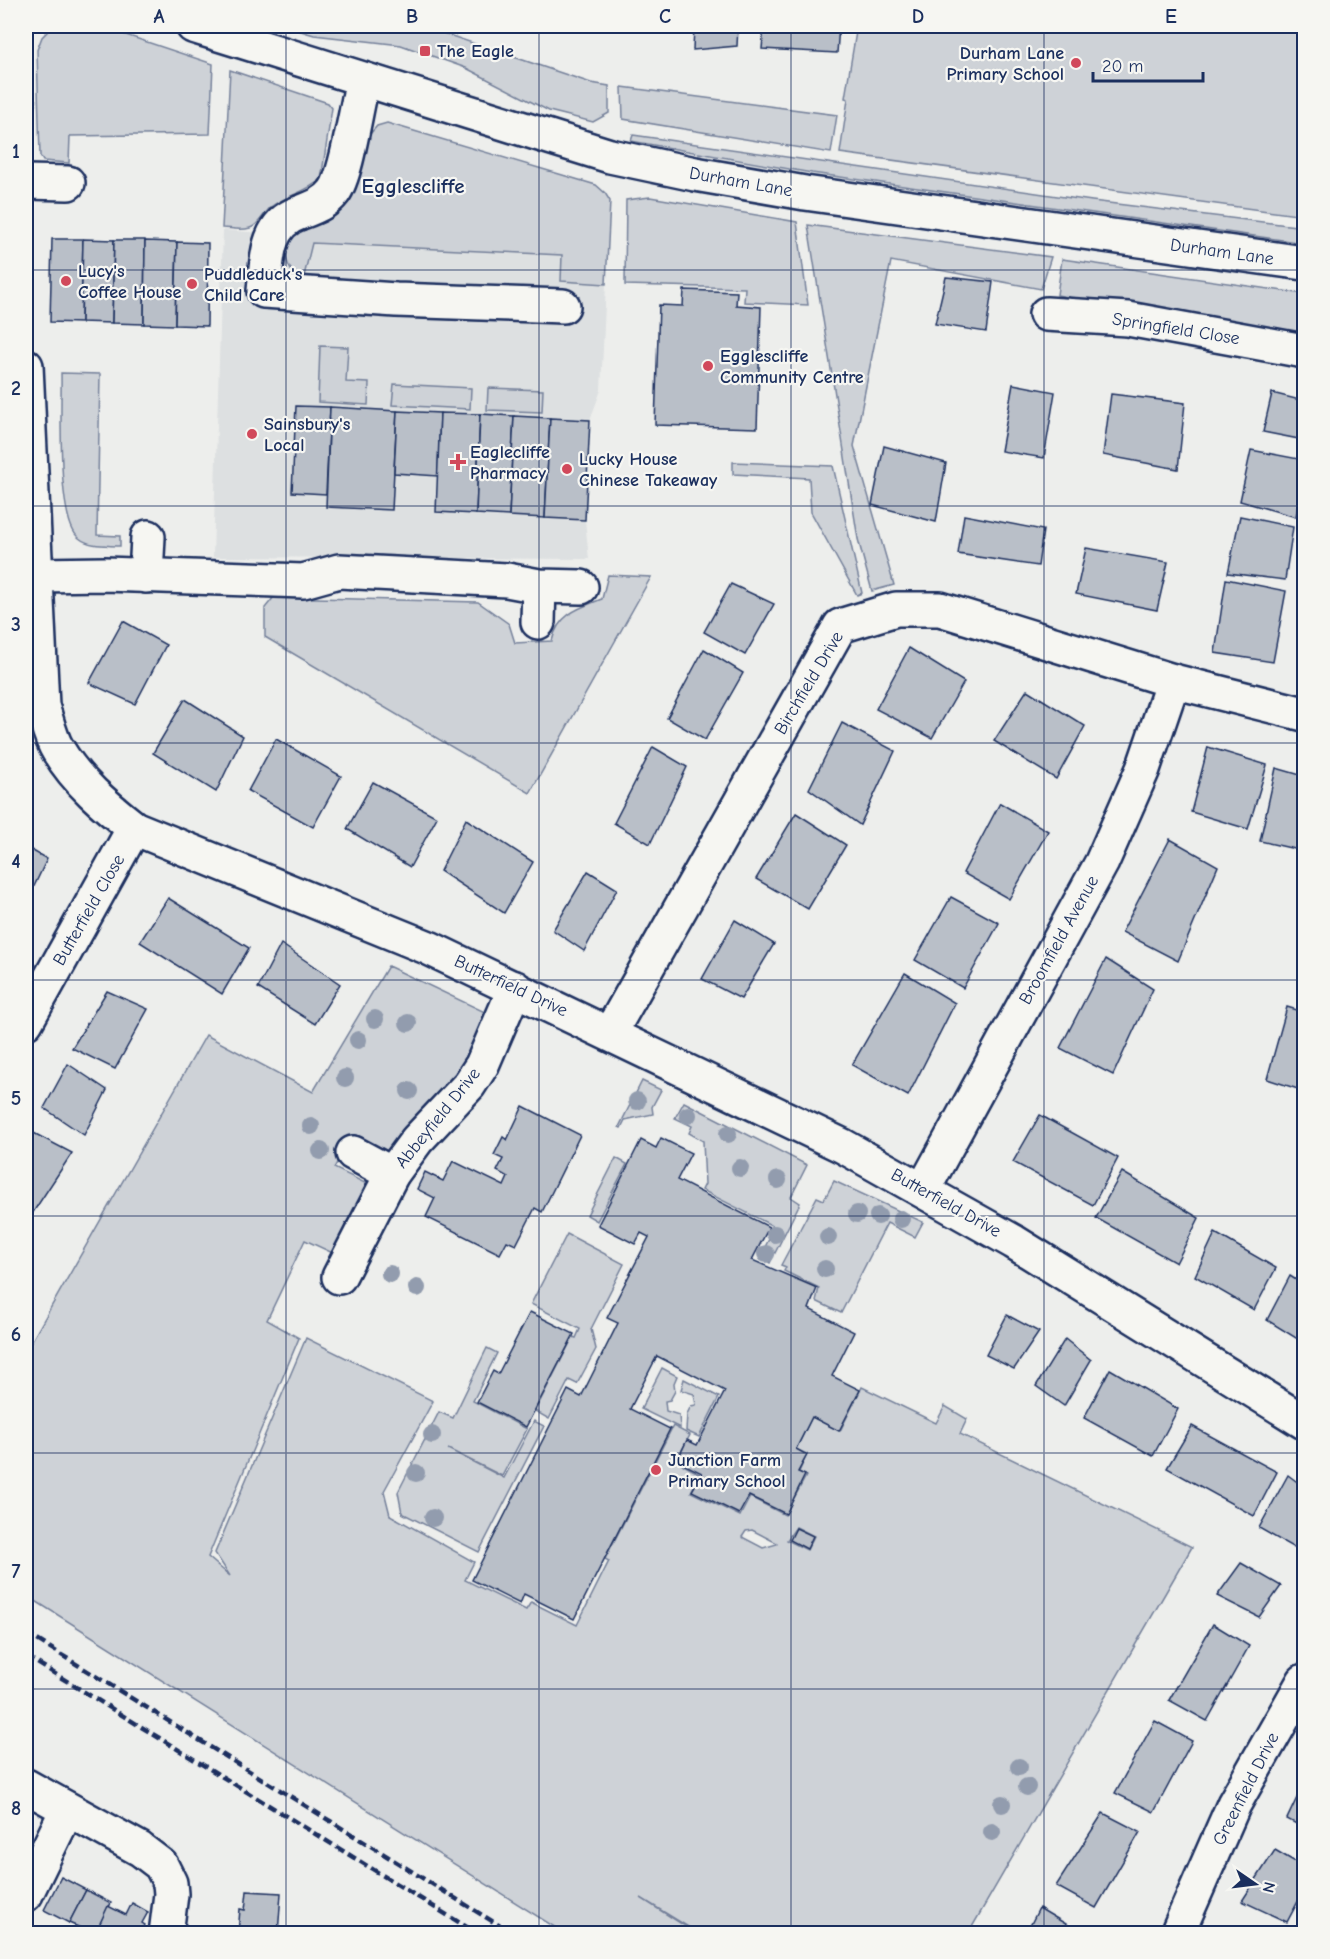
<svg xmlns="http://www.w3.org/2000/svg" width="1330" height="1959" viewBox="0 0 1330 1959" font-family="'Comic Neue',sans-serif">
<style>
.built{fill:#dde0e1}
.green{fill:#ced2d7;stroke:#74809a;stroke-width:1.5;fill-rule:evenodd}
.building{fill:#b9bfc8;stroke:#1b2f5e;stroke-width:1.5}
.lines{fill:none;stroke-linecap:round;stroke-linejoin:round}
.minor-casing{stroke:#1b2f5e;stroke-width:38}
.minor{stroke:#f6f6f2;stroke-width:33}
.rail{stroke:#1b2f5e;stroke-width:4.5;stroke-dasharray:9 4.5;stroke-linecap:butt}
.tree{fill:#929cae}
.grid{fill:none;stroke:#1b2f5e;stroke-width:1.5;stroke-opacity:0.55}
.poi-dot{fill:#d1495b;stroke:#f6f6f2;stroke-width:2}
.labels{text-anchor:middle;dominant-baseline:central;stroke-width:4.5;stroke-linejoin:round;paint-order:stroke}
.poi-label{font-size:18px;font-weight:bold;fill:#1b2f5e;stroke:#f6f6f2;text-anchor:start}
.street-label{font-size:18px;fill:#1b2f5e;stroke:#f6f6f2}
.quarter-label{font-size:21px;font-weight:bold;fill:#1b2f5e;stroke:#f6f6f2}
.neatline{fill:none;stroke:#1b2f5e;stroke-width:2}
.grid-label{font-size:20px;text-anchor:middle;font-weight:bold;fill:#1b2f5e}
</style>
<rect width="100%" height="100%" fill="#edeeec"/>
<filter id="ink" filterUnits="userSpaceOnUse"><feTurbulence type="fractalNoise" baseFrequency=".0167" numOctaves="2"/><feDisplacementMap in="SourceGraphic" scale="12" xChannelSelector="R" yChannelSelector="G"/><feConvolveMatrix kernelMatrix="1 2 1 2 8 2 1 2 1" color-interpolation-filters="sRGB"/></filter>
<g filter="url(#ink)">
<polygon class="built" points="223,230 563,255 562,281 606,284 601,390 590,420 585,520 589,559 213,557"/>
<g class="green">
<polygon points="53,26 99,26 213,64 210,134 70,136 69,163 43,161 40,156 37,50 42,37"/>
<polygon points="284,26 422,26 591,83 609,86 609,113 593,122 549,111 466,68 401,45 314,35"/>
<polygon points="857,26 1304,26 1304,216 840,153 848,99 845,98"/>
<path d="M230,70L328,103L332,108L321,179C307,192 288,195 272,206C264,212 259,226 250,228C241,231 230,228 222,228Z"/>
<polygon points="622,87 837,115 831,153 623,119"/>
<path d="M387,123L596,185L605,193L610,201L606,284L561,281L562,255L312,243L304,276L295,274C284,265 282,242 295,232C310,219 332,212 348,200L370,134L377,126Z"/>
<polygon points="633,135 1092,201 1304,227 1304,243 812,173 631,141"/>
<polygon points="650,197 797,222 808,305 744,302 745,288 625,285 626,200"/>
<polygon points="808,225 1051,257 1041,289 891,261 854,446 894,585 872,591 858,539"/>
<polygon points="1062,259 1304,294 1304,340 1057,295"/>
<polygon points="320,346 348,347 346,382 369,383 368,405 318,402"/>
<path d="M61,373L100,374L97,535L120,536V546C106,545 90,547 79,538C56,521 62,404 61,373Z"/>
<polygon points="394,384 471,388 470,409 392,405"/>
<polygon points="488,388 543,390 542,412 487,410"/>
<polygon points="733,462 833,466 862,593 857,595 811,512 809,478 733,474"/>
<path d="M608,575L651,577L530,793L265,637V608L274,597L478,602L509,624L515,643L552,641C558,614 579,608 602,599Z"/>
<path d="M388,966L487,1013L461,1076L388,1152L353,1135L334,1168L371,1186L337,1255L305,1240L267,1320L299,1338L208,1557L230,1576L215,1553L306,1338L433,1401L384,1491L390,1515L474,1562L465,1580L526,1610L531,1602L577,1625L609,1561L605,1559L673,1426L690,1435L676,1461L700,1474L691,1492L740,1516L750,1497L785,1515L806,1476L799,1472L807,1454L796,1449L812,1417L840,1431L862,1387L936,1423L945,1406L967,1419L960,1434L1192,1547L968,1934L698,1933L641,1898L696,1933H564L26,1595V1351L206,1035L313,1092ZM796,1527L814,1536L807,1550L787,1540ZM752,1530L777,1543V1544L763,1548L742,1537L746,1531Z"/>
<polygon points="642,1081 661,1090 652,1107 653,1114 625,1120 621,1128 619,1127"/>
<polygon points="684,1102 807,1165 791,1197 800,1203 770,1263 760,1257 775,1227 702,1190 705,1184 703,1141 689,1133 692,1126 675,1118"/>
<polygon points="616,1158 627,1164 597,1221 587,1215"/>
<polygon points="834,1181 923,1222 915,1237 887,1223 841,1313 816,1301 819,1288 784,1271 786,1267 781,1265 817,1197 824,1200"/>
<polygon points="567,1234 624,1264 591,1329 596,1349 577,1384 569,1380 549,1419 535,1411 573,1337 576,1338 580,1329 531,1304"/>
<polygon points="487,1348 497,1353 473,1401 527,1429 502,1476 448,1449 504,1478 534,1421 544,1426 479,1552 402,1513 398,1492 439,1412 453,1418"/>
<polygon points="662,1368 677,1376 674,1383 675,1391 670,1400 665,1401 666,1411 679,1415 680,1428 641,1409"/>
<polygon points="684,1379 719,1397 699,1437 686,1431 687,1414 691,1406 696,1405 694,1394 681,1390"/>
</g>
<g class="building">
<polygon points="694,26 738,26 737,46 693,50"/>
<polygon points="764,26 839,26 837,53 762,49"/>
<polygon points="52,239 83,239 81,323 50,322"/>
<polygon points="83,239 114,240 112,323 81,322"/>
<polygon points="114,240 145,240 144,324 112,323"/>
<polygon points="145,241 177,242 175,325 144,324"/>
<polygon points="177,242 208,243 207,326 175,325"/>
<polygon points="946,277 993,282 986,332 935,324"/>
<polygon points="684,290 737,292 736,305 761,307 757,428 655,425 659,305 683,306"/>
<polygon points="1013,384 1055,392 1044,458 1001,451"/>
<polygon points="1272,393 1304,401 1304,440 1263,432"/>
<polygon points="1111,394 1185,403 1178,469 1103,455"/>
<polygon points="296,406 330,407 326,494 292,492"/>
<polygon points="330,407 397,411 392,510 326,507"/>
<polygon points="397,411 440,413 438,476 394,473"/>
<polygon points="440,413 480,414 476,514 436,512"/>
<polygon points="480,414 514,416 509,516 476,514"/>
<polygon points="514,416 550,418 545,518 509,516"/>
<polygon points="550,418 590,420 585,520 545,518"/>
<polygon points="884,446 946,463 936,522 872,505"/>
<polygon points="1251,450 1304,460 1296,517 1240,501"/>
<polygon points="964,515 1043,530 1038,566 958,554"/>
<polygon points="1240,516 1293,527 1285,580 1228,573"/>
<polygon points="1086,548 1168,562 1157,610 1076,594"/>
<polygon points="1226,579 1286,591 1273,662 1215,653"/>
<polygon points="731,584 774,604 745,655 704,632"/>
<polygon points="123,621 166,645 135,704 89,683"/>
<polygon points="909,648 964,682 932,738 876,709"/>
<polygon points="704,649 743,673 705,740 667,718"/>
<polygon points="1027,690 1085,726 1056,779 994,741"/>
<polygon points="185,699 243,736 216,792 153,753"/>
<polygon points="842,723 895,751 860,825 809,789"/>
<polygon points="276,739 341,776 313,827 248,791"/>
<polygon points="653,747 687,767 650,844 614,823"/>
<polygon points="1208,747 1267,765 1248,829 1191,812"/>
<polygon points="1276,768 1304,776 1304,851 1260,841"/>
<polygon points="373,782 437,817 410,867 347,829"/>
<polygon points="1000,803 1048,831 1009,899 963,873"/>
<polygon points="796,813 846,845 808,909 756,879"/>
<polygon points="466,819 533,862 504,913 440,871"/>
<polygon points="1170,839 1218,866 1178,961 1122,932"/>
<polygon points="26,847 47,859 27,901 26,900"/>
<polygon points="588,871 617,889 584,951 553,930"/>
<polygon points="951,897 999,923 963,988 915,960"/>
<polygon points="168,898 249,948 222,994 140,942"/>
<polygon points="735,920 774,944 741,999 702,979"/>
<polygon points="281,944 340,984 315,1024 258,988"/>
<polygon points="1106,959 1153,989 1113,1075 1060,1048"/>
<polygon points="905,973 955,1003 908,1096 852,1065"/>
<polygon points="107,991 148,1009 115,1069 72,1048"/>
<polygon points="1287,1007 1304,1012 1304,1091 1267,1079"/>
<polygon points="68,1064 107,1090 84,1135 44,1108"/>
<polygon points="523,1106 580,1135 542,1212 535,1208 516,1245 507,1241 500,1254 426,1217 435,1198 417,1189 425,1172 443,1181 453,1161 504,1186 508,1177 497,1171 503,1159 494,1155 503,1137 507,1140"/>
<polygon points="1040,1115 1118,1158 1093,1205 1013,1162"/>
<polygon points="26,1129 72,1153 26,1223"/>
<polygon points="661,1138 691,1153 677,1180 769,1227 752,1260 817,1288 809,1309 854,1332 832,1376 860,1390 839,1431 812,1417 796,1449 807,1455 798,1472 805,1475 786,1514 749,1496 739,1514 692,1491 702,1473 677,1461 687,1440 697,1445 725,1391 657,1356 630,1409 670,1429 574,1619 524,1594 520,1604 472,1580 568,1390 581,1397 618,1323 607,1318 649,1237 641,1233 635,1244 598,1225 641,1140 656,1148"/>
<polygon points="1122,1172 1199,1218 1176,1263 1096,1218"/>
<polygon points="1215,1233 1276,1268 1254,1310 1195,1276"/>
<polygon points="1290,1276 1304,1285 1304,1343 1267,1320"/>
<polygon points="530,1312 574,1334 526,1427 477,1402 493,1371 498,1374"/>
<polygon points="1007,1315 1039,1332 1014,1369 986,1355"/>
<polygon points="1065,1339 1091,1360 1064,1406 1036,1386"/>
<polygon points="1110,1369 1178,1409 1153,1456 1084,1418"/>
<polygon points="1192,1426 1277,1472 1254,1516 1167,1468"/>
<polygon points="1288,1475 1304,1487 1303,1553 1259,1528"/>
<polygon points="796,1528 813,1536 807,1549 790,1540"/>
<polygon points="1241,1563 1281,1586 1259,1617 1217,1596"/>
<polygon points="1213,1624 1249,1646 1207,1721 1169,1700"/>
<polygon points="1155,1721 1192,1741 1154,1812 1115,1793"/>
<polygon points="1304,1783 1304,1828 1287,1819"/>
<polygon points="1103,1813 1140,1832 1096,1908 1056,1886"/>
<polygon points="1275,1850 1304,1867 1304,1890 1287,1922 1242,1901"/>
<polygon points="61,1877 86,1890 69,1923 44,1910"/>
<polygon points="86,1890 111,1903 95,1934 69,1923"/>
<polygon points="247,1891 281,1893 278,1934 238,1934 240,1909 245,1910"/>
<polygon points="132,1903 148,1912 142,1923 145,1925 141,1934 95,1934 108,1906 126,1915"/>
<polygon points="1039,1908 1081,1933 1081,1934 1026,1934"/>
</g>
<g class="lines">
<g class="minor-casing">
<g id="minor">
<polyline points="193,26 610,156 695,174 805,193 1304,263"/>
<path d="M363,81C356,106 347,175 334,192C325,204 312,208 299,213C265,224 267,262 264,291L396,300L563,306"/>
<polyline points="26,182 68,183"/>
<polyline points="1046,314 1128,319 1304,351"/>
<path d="M26,366L42,706C47,720 50,738 58,750C77,782 106,806 134,828L429,948L843,1146L1014,1242L1304,1422"/>
<polyline points="38,575 105,574 303,581 339,571 507,580 539,586 581,587"/>
<polyline points="146,576 148,537"/>
<polyline points="538,622 539,586"/>
<polyline points="26,1022 134,828"/>
<polyline points="610,1033 840,626 896,609 940,609 1173,681 1304,714"/>
<polyline points="353,1153 392,1174"/>
<polyline points="923,1190 1102,862 1143,769 1173,681"/>
<polyline points="339,1277 392,1174 417,1140 469,1085 482,1065 515,988"/>
<polyline points="26,1786 140,1849 161,1865 170,1883 171,1894 166,1934"/>
<polyline points="26,1894 67,1810"/>
<polyline points="1177,1934 1234,1804 1304,1681"/>
</g>
</g>
<use href="#minor" class="minor"/>
<g class="rail">
<polyline points="26,1633 513,1934"/>
<polyline points="26,1656 478,1934"/>
</g>
</g>
<g class="tree">
<circle cx="375" cy="1019" r="9"/>
<circle cx="408" cy="1023" r="9"/>
<circle cx="358" cy="1040" r="9"/>
<circle cx="345" cy="1078" r="9"/>
<circle cx="409" cy="1091" r="9"/>
<circle cx="637" cy="1101" r="9"/>
<circle cx="688" cy="1115" r="9"/>
<circle cx="311" cy="1126" r="9"/>
<circle cx="728" cy="1134" r="9"/>
<circle cx="321" cy="1151" r="9"/>
<circle cx="740" cy="1168" r="9"/>
<circle cx="778" cy="1180" r="9"/>
<circle cx="857" cy="1214" r="9"/>
<circle cx="878" cy="1216" r="9"/>
<circle cx="901" cy="1219" r="9"/>
<circle cx="775" cy="1234" r="9"/>
<circle cx="828" cy="1237" r="9"/>
<circle cx="766" cy="1254" r="9"/>
<circle cx="825" cy="1269" r="9"/>
<circle cx="390" cy="1274" r="9"/>
<circle cx="417" cy="1288" r="9"/>
<circle cx="432" cy="1435" r="9"/>
<circle cx="416" cy="1473" r="9"/>
<circle cx="433" cy="1518" r="9"/>
<circle cx="1019" cy="1767" r="9"/>
<circle cx="1027" cy="1787" r="9"/>
<circle cx="1002" cy="1804" r="9"/>
<circle cx="992" cy="1832" r="9"/>
</g>
</g>
<path class="grid" d="M286,26V1934M539,26V1934M791,26V1934M1044,26V1934M26,270H1304M26,506H1304M26,743H1304M26,980H1304M26,1216H1304M26,1453H1304M26,1689H1304"/>
<g class="poi-dot">
<rect x="419" y="45" width="12" height="12" rx="3"/>
<circle cx="1076" cy="63" r="6"/>
<circle cx="66" cy="281" r="6"/>
<circle cx="192" cy="284" r="6"/>
<circle cx="708" cy="366" r="6"/>
<circle cx="252" cy="434" r="6"/>
<path d="M455 453h6v6h6v6h-6v6h-6v-6h-6v-6h6z"/>
<circle cx="567" cy="469" r="6"/>
<circle cx="656" cy="1470" r="6"/>
</g>
<g class="labels">
<g class="poi-label">
<text x="437" y="51">The Eagle</text>
<text x="1064" y="53" text-anchor="end">Durham Lane<tspan x="1064" dy="21">Primary School</tspan></text>
<text x="78" y="271">Lucy's<tspan x="78" dy="21">Coffee House</tspan></text>
<text x="204" y="274">Puddleduck's<tspan x="204" dy="21">Child Care</tspan></text>
<text x="720" y="356">Egglescliffe<tspan x="720" dy="21">Community Centre</tspan></text>
<text x="264" y="424">Sainsbury's<tspan x="264" dy="21">Local</tspan></text>
<text x="470" y="452">Eaglecliffe<tspan x="470" dy="21">Pharmacy</tspan></text>
<text x="579" y="459">Lucky House<tspan x="579" dy="21">Chinese Takeaway</tspan></text>
<text x="668" y="1460">Junction Farm<tspan x="668" dy="21">Primary School</tspan></text>
</g>
<g class="street-label">
<text transform="translate(741 182) rotate(10)">Durham Lane</text>
<text transform="translate(1222 252) rotate(8)">Durham Lane</text>
<text transform="translate(1176 329) rotate(9)">Springfield Close</text>
<text transform="translate(809 683) rotate(-59)">Birchfield Drive</text>
<text transform="translate(89 910) rotate(-60)">Butterfield Close</text>
<text transform="translate(1059 940) rotate(-61)">Broomfield Avenue</text>
<text transform="translate(511 986) rotate(25)">Butterfield Drive</text>
<text transform="translate(438 1118) rotate(-51)">Abbeyfield Drive</text>
<text transform="translate(946 1203) rotate(29)">Butterfield Drive</text>
<text transform="translate(1246 1789) rotate(-63)">Greenfield Drive</text>
</g>
<g class="quarter-label">
<text x="413" y="186">Egglescliffe</text>
</g>
</g>
<rect width="1330" height="1959" fill="none" stroke="#f6f6f2" stroke-width="66"/>
<g transform="translate(1255 1884) rotate(104)" stroke="#f6f6f2" stroke-width="4.5" paint-order="stroke">
<path d="M0-4.5L10 22L0 15L-10 22Z" fill="#1b2f5e"/>
<text y="-9" font-size="16" font-weight="bold" text-anchor="middle" fill="#1b2f5e">N</text>
</g>
<path d="M1093 72v9h110v-9" fill="none" stroke="#1b2f5e" stroke-width="3"/>
<text x="1102" y="72" font-size="18" fill="#1b2f5e" stroke="#f6f6f2" stroke-width="4.5" paint-order="stroke">20 m</text>
<rect x="33" y="33" width="1264" height="1893" class="neatline"/>
<g class="grid-label">
<text x="159" y="23">A</text>
<text x="412" y="23">B</text>
<text x="665" y="23">C</text>
<text x="918" y="23">D</text>
<text x="1171" y="23">E</text>
<text x="16" y="158">1</text>
<text x="16" y="395">2</text>
<text x="16" y="631">3</text>
<text x="16" y="868">4</text>
<text x="16" y="1105">5</text>
<text x="16" y="1341">6</text>
<text x="16" y="1578">7</text>
<text x="16" y="1815">8</text>
</g>
</svg>
